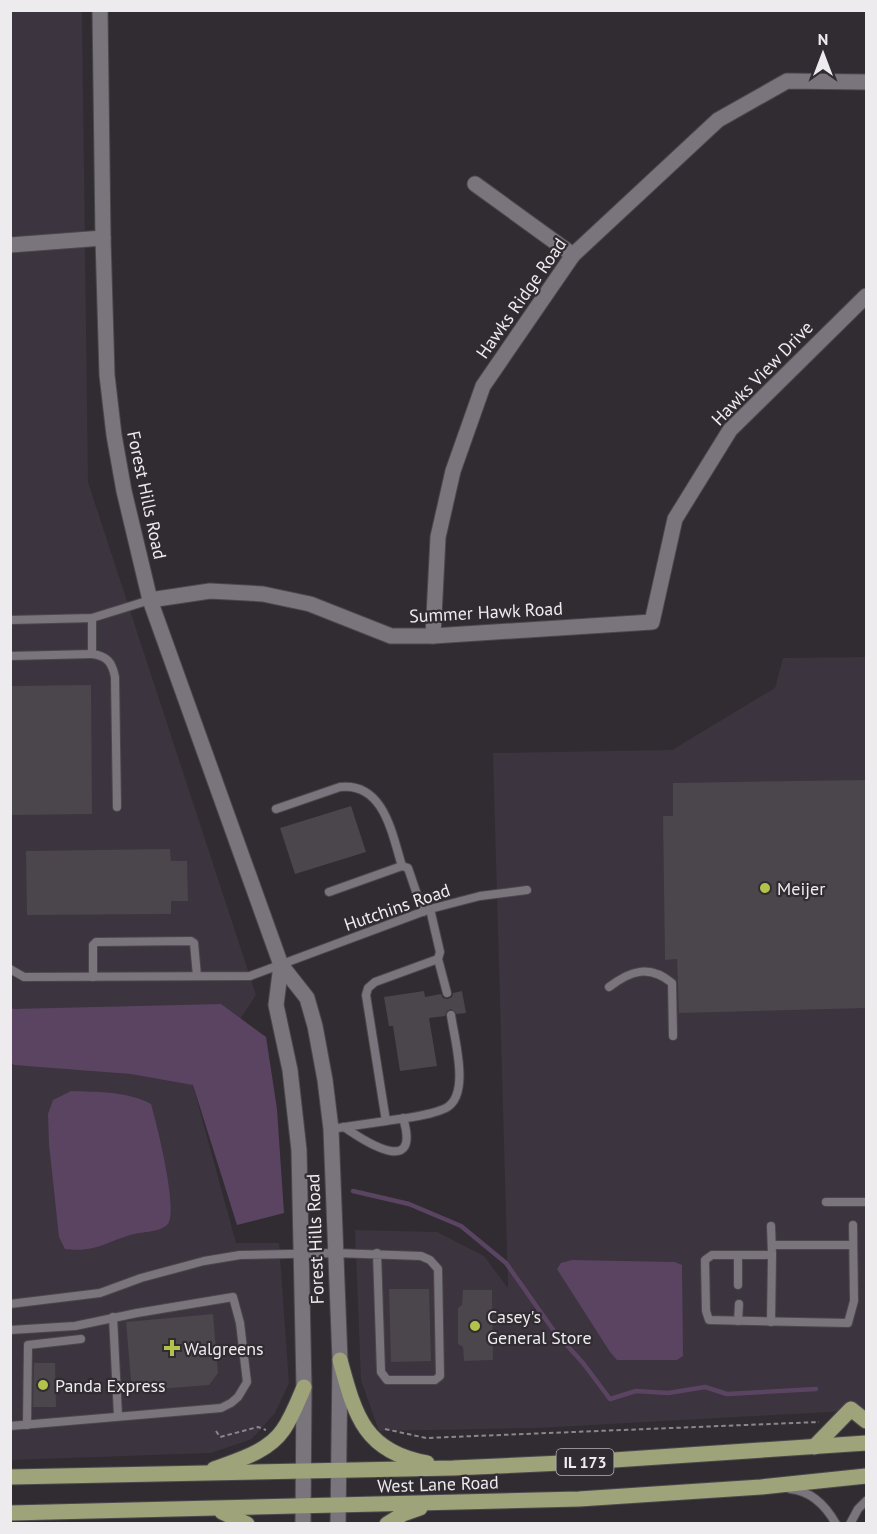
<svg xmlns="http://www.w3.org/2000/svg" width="877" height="1534" viewBox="0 0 877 1534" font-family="'PT Sans',sans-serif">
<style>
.built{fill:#3c343e}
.water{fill:#5a4462}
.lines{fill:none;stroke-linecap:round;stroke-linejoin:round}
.stream{stroke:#5a4462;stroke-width:4.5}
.building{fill:#4a464c}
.service-casing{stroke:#4b484c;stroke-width:10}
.minor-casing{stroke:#4b484c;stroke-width:17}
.tertiary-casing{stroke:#4b484c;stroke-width:17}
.primary-casing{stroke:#4b484c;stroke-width:17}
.path{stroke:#8a868b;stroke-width:2;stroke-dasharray:4.5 3;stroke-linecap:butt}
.service{stroke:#7a757c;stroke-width:8}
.minor{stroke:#7a757c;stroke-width:15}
.tertiary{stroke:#7a757c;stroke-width:15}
.primary{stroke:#9ea37a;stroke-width:15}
.poi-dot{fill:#b3c24b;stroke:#302c31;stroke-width:2}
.labels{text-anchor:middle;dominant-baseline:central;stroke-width:4.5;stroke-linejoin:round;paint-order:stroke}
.shield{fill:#302c31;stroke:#b5b2b6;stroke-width:1.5}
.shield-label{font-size:16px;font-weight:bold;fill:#eeebef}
.street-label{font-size:18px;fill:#eeebef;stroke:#302c31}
.poi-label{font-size:18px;fill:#eeebef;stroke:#302c31;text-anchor:start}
</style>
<rect width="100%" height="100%" fill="#302c31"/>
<g class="built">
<polygon points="10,11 82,11 88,482 256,995 194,1089 236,1243 279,1243 289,1383 275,1413 252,1439 211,1453 11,1460"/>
<polygon points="866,657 866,1410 538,1428 379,1431 361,1380 355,1230 437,1232 484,1256 508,1288 493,753 672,750 775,688 783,658"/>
</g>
<g class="water">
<polygon points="221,1004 266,1037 277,1109 284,1213 237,1225 193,1085 131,1074 14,1065 11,1062 11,1007 13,1009"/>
<path d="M71,1091C98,1092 127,1091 151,1104C156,1121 180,1215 167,1225C156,1234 139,1231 127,1236C100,1245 95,1252 65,1249L59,1237L49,1144L48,1114L53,1100Z"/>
<polygon points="572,1260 675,1262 682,1265 683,1356 677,1360 617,1360 610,1352 557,1269 561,1263"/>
</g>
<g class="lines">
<polyline class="stream" points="353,1191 409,1204 461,1226 506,1263 554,1331 583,1363 610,1399 636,1391 668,1393 705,1387 727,1394 816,1389"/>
</g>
<g class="building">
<polygon points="91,685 92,814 10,815 10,686"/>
<polygon points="867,780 867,1008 679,1013 677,959 665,960 663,816 673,816 673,783"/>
<polygon points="351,806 366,852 295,874 280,828"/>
<polygon points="170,849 171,861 187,861 188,901 171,901 171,914 27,915 26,851"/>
<polygon points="424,991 425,997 441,994 443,998 448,999 452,997 453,993 462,991 466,1013 457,1014 451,1009 447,1011 445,1016 429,1018 437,1066 400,1071 393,1026 389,1026 384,997"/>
<polygon points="389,1289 429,1289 431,1361 391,1362"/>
<polygon points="463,1290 492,1290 493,1360 464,1361 463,1347 458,1344 458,1308 462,1305"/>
<polygon points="213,1314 218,1373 209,1385 132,1391 126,1322"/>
<polygon points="34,1363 55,1363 56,1407 33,1407"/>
</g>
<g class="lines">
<g class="service-casing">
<g id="service">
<path d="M92,618V654C107,656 112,662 115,677L117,807"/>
<polyline points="10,620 92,618 150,600"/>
<polyline points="10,656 92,654"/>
<path d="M276,809L340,787C384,782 392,834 402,866"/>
<polyline points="329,892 402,866 408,868 423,912"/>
<polyline points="438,959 447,993"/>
<polyline points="10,969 24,977 250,976 430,909 480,896 527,890"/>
<polyline points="93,977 93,945 96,942 191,941 194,943 197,976"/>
<path d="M609,987C630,971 649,964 672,983L673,1036"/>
<path d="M386,1121C405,1118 429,1116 446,1108C471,1095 454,1038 451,1015"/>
<path d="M344,1127C367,1143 421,1177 403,1118"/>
<polyline points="331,1129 386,1121 366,995 368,988 375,982 438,959 440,952 430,909"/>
<polyline points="826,1202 866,1202"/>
<polyline points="771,1226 772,1255 712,1255 705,1260 706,1311 709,1320 848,1323 854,1301 853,1225"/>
<polyline points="772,1245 853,1245"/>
<polyline points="738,1256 738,1285"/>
<polyline points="10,1304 100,1293 141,1278 204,1261 240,1255 335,1253 421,1256 430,1260 438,1269 440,1376 435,1380 387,1380 381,1372 377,1253"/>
<polyline points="113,1317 118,1416"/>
<polyline points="738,1321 739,1304"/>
<polyline points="771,1322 772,1255"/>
<polyline points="10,1330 75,1326 137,1313 233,1297 240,1323 247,1382 238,1397 231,1403 221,1408 10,1426"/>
<polyline points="27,1425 28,1345 81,1339"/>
<path d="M790,1489C811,1491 826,1506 836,1524"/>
<polyline points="850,1524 858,1509 866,1501"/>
</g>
</g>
<g class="minor-casing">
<g id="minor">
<polyline points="475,184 573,255"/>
<polyline points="10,245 103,238"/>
<polyline points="150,600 210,591 263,594 310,604 391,636 433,636 652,622 675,519 730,430 866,296"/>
<polyline points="433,636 438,537 453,471 483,386 573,255 718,120 787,81 866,82"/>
</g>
</g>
<g class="tertiary-casing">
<g id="tertiary">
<polyline points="100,10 103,238 107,375 114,435 124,491 150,600 281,965 307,998 315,1026 325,1080 331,1129 340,1360 338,1524"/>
<polyline points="281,965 276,1005 290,1070 299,1150 304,1387 303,1524"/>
</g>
</g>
<g class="primary-casing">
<g id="primary">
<path d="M340,1360C355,1415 364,1452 427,1463"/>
<polyline points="814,1447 851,1409 866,1421"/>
<path d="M214,1469C238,1460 268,1452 283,1430C292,1417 298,1401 304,1387"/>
<polyline points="10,1477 453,1468 584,1462 866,1443"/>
<polyline points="222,1512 247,1524"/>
<polyline points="10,1513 579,1499 761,1487 866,1476"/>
<polyline points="387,1524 403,1514 420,1508"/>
</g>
</g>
<g class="path">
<polyline points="385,1429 426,1438 819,1422"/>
<polyline points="216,1431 220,1437 258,1427 266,1430"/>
</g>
<use href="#service" class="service"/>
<use href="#minor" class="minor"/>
<use href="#tertiary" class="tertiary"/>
<use href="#primary" class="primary"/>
</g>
<g class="poi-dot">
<circle cx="765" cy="888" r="6"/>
<circle cx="475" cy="1326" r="6"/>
<path d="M169 1339h6v6h6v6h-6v6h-6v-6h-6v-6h6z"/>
<circle cx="43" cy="1385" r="6"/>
</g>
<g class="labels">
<rect class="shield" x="556.5" y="1449" width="57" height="26" rx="4.5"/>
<g class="shield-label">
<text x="585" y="1462">IL 173</text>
</g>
<g class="street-label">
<text transform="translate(521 298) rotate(-55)">Hawks Ridge Road</text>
<text transform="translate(762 373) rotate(-46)">Hawks View Drive</text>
<text transform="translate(147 495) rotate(78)">Forest Hills Road</text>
<text transform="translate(486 612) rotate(-3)">Summer Hawk Road</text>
<text transform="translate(397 907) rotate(-19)">Hutchins Road</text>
<text transform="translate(315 1239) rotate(-92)">Forest Hills Road</text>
<text transform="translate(438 1484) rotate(-2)">West Lane Road</text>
</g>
<g class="poi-label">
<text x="777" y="888">Meijer</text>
<text x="487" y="1316">Casey's<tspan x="487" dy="21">General Store</tspan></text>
<text x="184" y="1348">Walgreens</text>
<text x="55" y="1385">Panda Express</text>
</g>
</g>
<rect width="877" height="1534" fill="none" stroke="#eeebef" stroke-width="24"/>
<g transform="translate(823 54)" stroke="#302c31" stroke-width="4.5" paint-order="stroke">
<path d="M0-4.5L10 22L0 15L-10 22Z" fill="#eeebef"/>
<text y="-9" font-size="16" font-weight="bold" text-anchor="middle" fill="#eeebef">N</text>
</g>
</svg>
